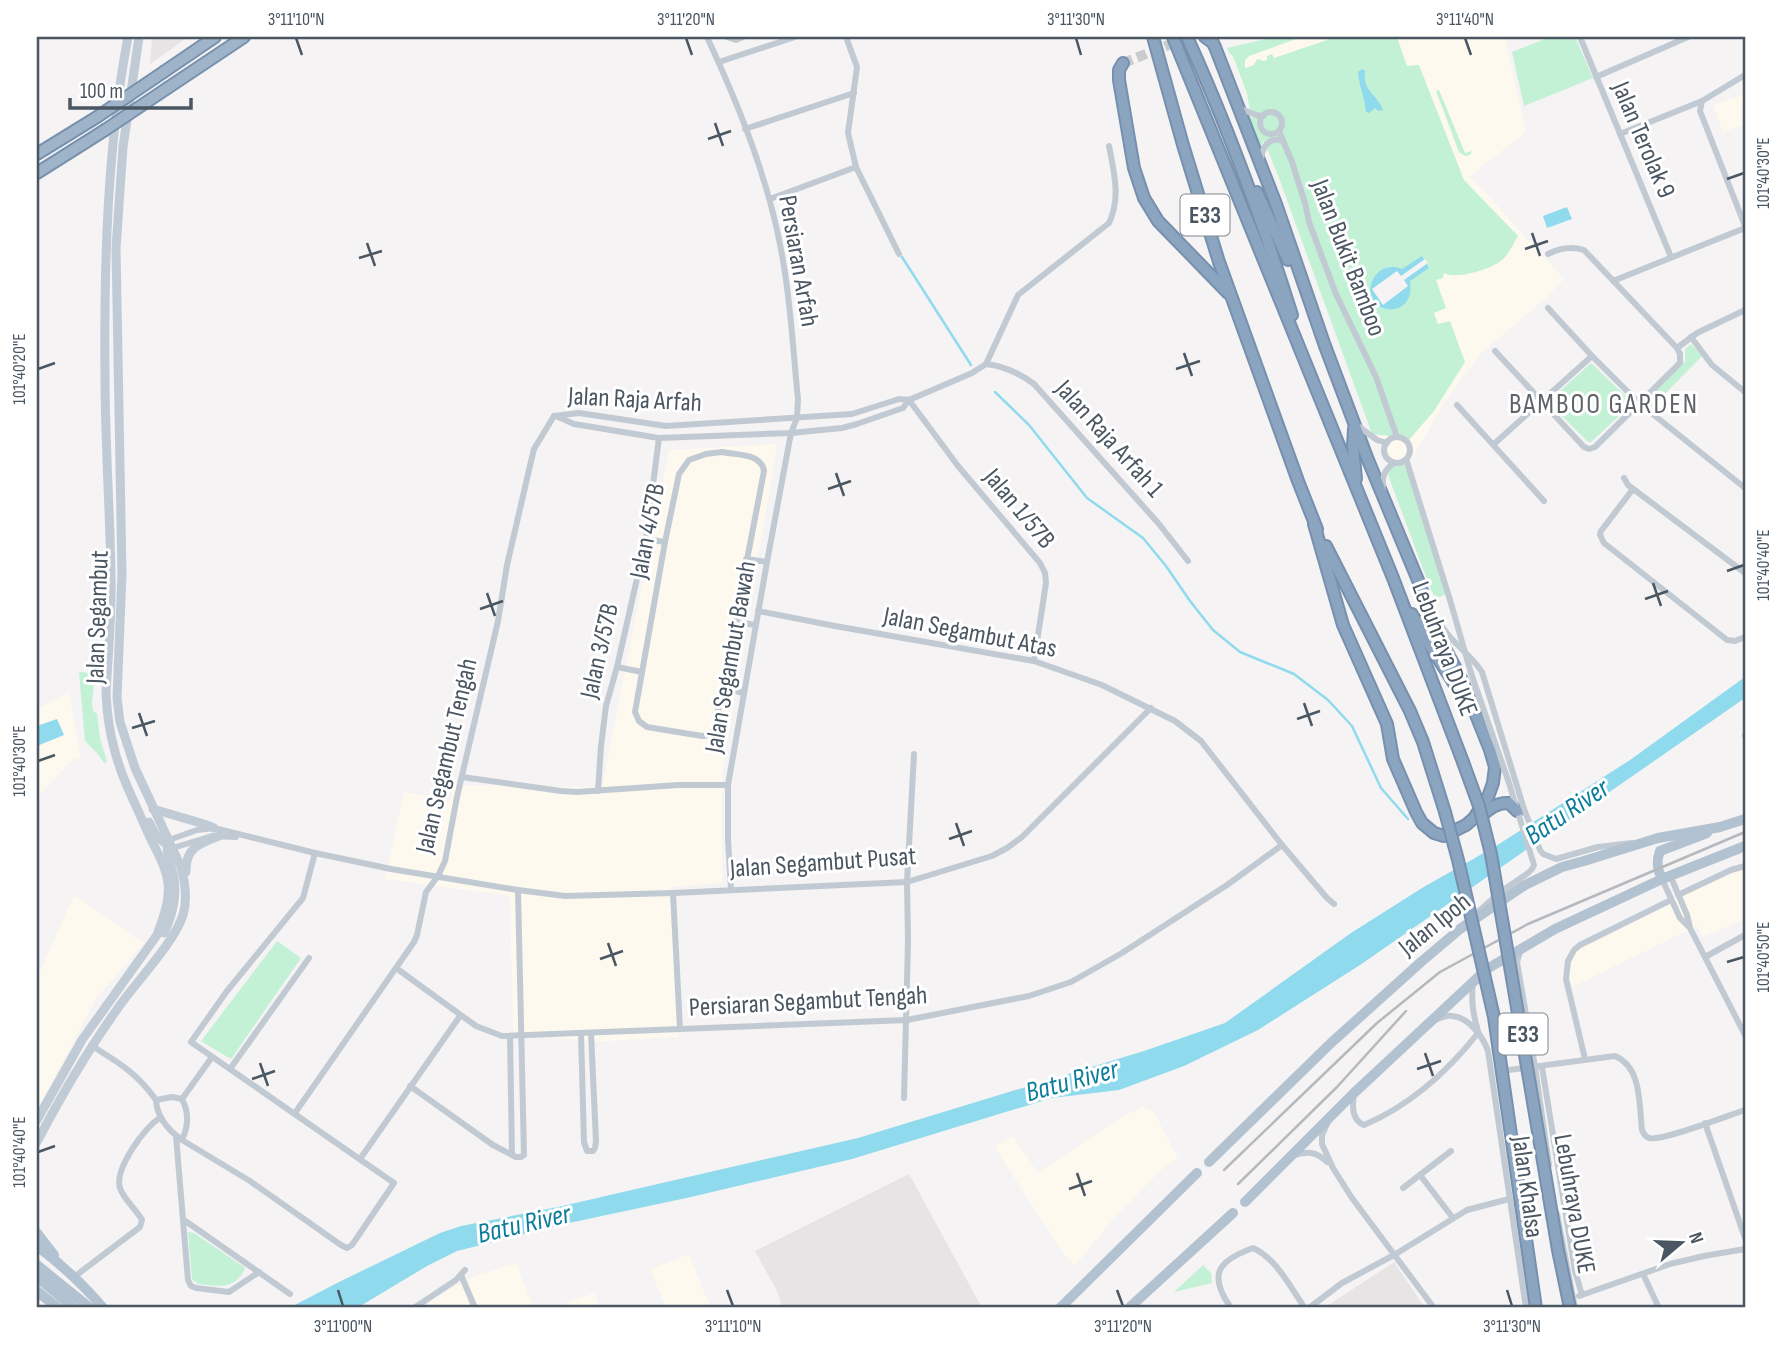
<svg xmlns="http://www.w3.org/2000/svg" width="1782" height="1345" viewBox="0 0 1782 1345" font-family="'Sofia Sans Condensed',sans-serif">
<style>
.commercial{fill:#fdf9ef}
.education{fill:#e6e4e5}
.green{fill:#c3f1d5}
.water{fill:#90daee}
.pier{fill:#f5f3f3}
.lines{fill:none;stroke-linecap:round;stroke-linejoin:round}
.stream{stroke:#90daee;stroke-width:2.5}
.motorway-tunnel{stroke:#caccce;stroke-width:10;stroke-dasharray:10 5;stroke-linecap:butt}
.trunk-casing{stroke:#7690ad;stroke-width:14}
.motorway-casing{stroke:#7690ad;stroke-width:14}
.minor{stroke:#c1cad2;stroke-width:6}
.secondary{stroke:#c1cbd6;stroke-width:9}
.primary{stroke:#b3c2d1;stroke-width:10}
.trunk{stroke:#9fb4c9;stroke-width:10}
.motorway{stroke:#8ba5c1;stroke-width:10}
.rail{stroke:#b5b8bd;stroke-width:2.5}
.trunk-bridge-casing{stroke:#7690ad;stroke-width:14;stroke-linecap:butt}
.motorway-bridge-casing{stroke:#7690ad;stroke-width:14;stroke-linecap:butt}
.minor-bridge{stroke:#c1cad2;stroke-width:6}
.trunk-bridge{stroke:#9fb4c9;stroke-width:10}
.motorway-bridge{stroke:#8ba5c1;stroke-width:10}
.ticks{fill:none;stroke:#4a5661;stroke-width:2.5}
.labels{text-anchor:middle;dominant-baseline:central;stroke-width:6;stroke-linejoin:round;paint-order:stroke}
.shield{fill:#fff;stroke:#808990;stroke-width:2}
.shield-label{font-size:24px;font-weight:bold;fill:#4a5661}
.street-label{font-size:26px;fill:#4a5661;stroke:#fff}
.neighbourhood-label{font-size:28px;letter-spacing:2px;fill:#5f6368;stroke:#fff}
.water-label{font-size:28px;font-style:italic;fill:#0c7c9b;stroke:#fff}
.neatline{fill:none;stroke:#4a5661;stroke-width:2.5}
.ticks-label{font-size:18px;text-anchor:middle;fill:#4a5661}
</style>
<rect width="100%" height="100%" fill="#f5f3f3"/>
<g class="commercial">
<polygon points="1284,37 1505,37 1526,132 1470,176 1564,279 1544,300 1482,352 1444,403 1412,459 1392,476 1233,60"/>
<polygon points="1745,94 1745,124 1723,132 1713,105"/>
<polygon points="777,444 722,774 722,883 671,887 679,1037 590,1042 513,1031 510,896 385,879 404,792 450,800 454,785 602,787 669,450"/>
<polygon points="69,692 81,758 73,760 37,797 37,800 37,709"/>
<polygon points="1745,863 1745,920 1703,936 1697,926 1572,987 1568,973 1577,944"/>
<polygon points="74,895 144,943 96,999 37,1110 37,978"/>
<polygon points="1143,1107 1154,1112 1178,1158 1163,1168 1113,1219 1075,1266 1064,1254 997,1151 996,1146 1013,1136 1038,1173 1121,1117"/>
<polygon points="689,1254 711,1308 666,1308 650,1269"/>
<polygon points="516,1263 534,1308 419,1308 468,1279"/>
<polygon points="594,1293 600,1308 551,1308"/>
</g>
<g class="education">
<polygon points="152,37 188,37 150,64"/>
<polygon points="909,1174 982,1308 783,1308 777,1291 755,1251"/>
<polygon points="1394,1262 1425,1308 1324,1308"/>
</g>
<g class="green">
<path d="M1274,37H1295L1296,39L1249,56L1245,60V68L1254,65L1257,59L1264,61L1267,60V56L1272,54L1274,58L1336,37H1397L1407,66L1419,65L1464,180L1518,236C1513,244 1509,254 1502,260C1492,269 1456,280 1444,273L1443,278L1436,280L1446,308L1434,313L1438,324L1450,321L1465,362L1434,411L1408,441L1397,437L1372,434L1280,181L1264,141L1259,151L1248,116L1255,118L1250,111L1247,94L1233,56L1229,53L1227,48Z"/>
<polygon points="1550,37 1575,37 1593,78 1524,106 1512,52"/>
<polygon points="1439,90 1465,153 1472,151 1470,155 1465,156 1459,152 1436,91"/>
<polygon points="1691,344 1702,356 1651,408 1647,405 1647,400 1683,364 1685,361 1685,349"/>
<polygon points="1591,363 1633,403 1591,442 1588,442 1548,402"/>
<polygon points="1405,463 1447,588 1444,595 1440,597 1434,595 1431,590 1388,475 1389,471 1396,465"/>
<polygon points="79,672 92,673 95,675 92,703 93,711 97,714 100,738 107,762 104,763 98,754 85,741"/>
<polygon points="277,941 301,958 231,1059 201,1041"/>
<path d="M188,1232L194,1233L244,1267L245,1269C233,1291 220,1286 198,1284L192,1279Z"/>
<polygon points="1203,1265 1211,1273 1212,1283 1174,1292"/>
</g>
<g class="water">
<path d="M1362,69L1365,71C1362,91 1378,95 1383,110L1379,111L1375,108L1369,113L1366,112C1365,98 1359,87 1358,72Z"/>
<polygon points="1567,207 1572,219 1547,228 1543,216"/>
<path d="M1422,256L1429,268L1410,281C1411,290 1411,300 1402,306C1398,309 1392,310 1386,309C1357,302 1372,257 1402,269Z"/>
<polygon points="1745,677 1745,698 1360,965 1258,1030 1184,1066 1119,1090 1052,1098 852,1159 691,1197 569,1223 457,1251 427,1266 357,1308 289,1308 339,1282 440,1233 461,1226 558,1207 858,1138 1144,1051 1225,1023 1351,933 1422,888 1496,846 1630,760"/>
<polygon points="57,719 64,735 37,746 37,726"/>
</g>
<polygon class="pier" points="1425,259 1428,263 1404,280 1408,286 1383,305 1372,289 1397,271 1401,276"/>
<g class="lines">
<g class="stream">
<polyline points="902,257 971,365"/>
<polyline points="995,392 1029,425 1087,498 1143,538 1166,566 1190,601 1213,630 1240,652 1294,674 1328,700 1352,726 1381,788 1408,819"/>
</g>
<polyline class="motorway-tunnel" points="1123,63 1189,37"/>
<g class="trunk-casing">
<g id="trunk">
<polyline points="165,71 215,37"/>
<polyline points="169,87 244,37"/>
<polyline points="37,154 97,117"/>
<polyline points="37,173 105,130"/>
</g>
</g>
<g class="motorway-casing">
<g id="motorway">
<polyline points="1153,37 1183,145 1219,262 1298,481 1317,529"/>
<polyline points="1173,37 1393,578 1463,762"/>
<path d="M1187,37C1228,127 1262,220 1292,315"/>
<polyline points="1205,37 1213,43 1215,47 1276,204 1325,346 1368,460 1420,585 1434,628 1462,680 1490,750 1495,767 1493,783 1488,797 1474,818 1466,825 1444,836 1434,833 1422,823 1416,812 1393,759 1387,724 1343,625 1314,524"/>
<polyline points="1123,63 1119,70 1119,80 1134,168 1144,198 1158,221 1228,293"/>
<polyline points="1257,192 1288,260"/>
<polyline points="1354,429 1353,447 1356,479"/>
<polyline points="1326,546 1410,711 1423,742 1445,812"/>
<polyline points="1412,614 1429,644 1462,696"/>
<path d="M1479,818C1488,810 1496,802 1509,803L1517,811"/>
</g>
</g>
<g class="minor">
<path d="M707,37C739,106 769,180 782,255C791,302 793,352 798,399L797,418L791,433L767,562L728,785V840L731,889"/>
<polyline points="727,37 736,40 743,37"/>
<polyline points="846,37 857,67 848,133 856,167 899,254"/>
<polyline points="1580,37 1671,257"/>
<polyline points="719,62 795,37"/>
<polyline points="1596,77 1688,37"/>
<polyline points="1702,101 1700,111 1745,226"/>
<polyline points="1241,109 1256,115 1263,116"/>
<circle cx="1271" cy="123" r="11"/>
<polyline points="745,129 854,93"/>
<polyline points="1279,131 1292,162 1305,203 1309,222 1336,294 1376,377 1397,437"/>
<polyline points="1620,134 1702,101 1745,75"/>
<path d="M1261,160C1262,147 1269,136 1283,141"/>
<polyline points="770,199 856,167"/>
<polyline points="1613,281 1745,228"/>
<polyline points="1548,308 1592,356 1639,403 1745,488"/>
<polyline points="1691,337 1712,365 1745,392"/>
<polyline points="1677,348 1697,333 1745,310"/>
<path d="M1495,351L1584,447L1589,449L1595,447L1680,363V354L1677,348L1584,250C1571,246 1560,248 1548,254"/>
<path d="M986,364C1005,366 1019,373 1034,384L1159,524L1188,561"/>
<polyline points="909,400 958,466 1040,563 1045,573 1046,583 1034,661"/>
<polyline points="1457,405 1544,501"/>
<path d="M554,416L579,413L666,426L852,414L899,399L909,400L972,373L986,364L1018,295L1109,223C1121,198 1114,172 1109,146"/>
<polyline points="556,416 574,424 659,438 791,433 842,428 857,424 903,408 909,400"/>
<polyline points="1358,426 1377,440 1387,443"/>
<circle cx="1397" cy="450" r="13"/>
<polyline points="1494,444 1592,356"/>
<path d="M722,452C736,455 761,453 764,471L715,727L710,735L702,736L647,727L639,721L635,712L665,542L679,474L689,460L706,454Z"/>
<polyline points="1406,459 1450,600"/>
<polyline points="1624,478 1628,485 1745,573"/>
<polyline points="1633,489 1601,531 1600,535 1604,543 1727,640 1735,641 1745,637"/>
<path d="M1383,491C1382,477 1383,471 1394,463"/>
<polyline points="646,539 665,542"/>
<polyline points="746,559 767,562"/>
<path d="M1431,607C1437,617 1442,628 1450,637C1461,649 1473,658 1482,672L1524,809L1540,850L1543,854L1556,859L1598,847L1632,843"/>
<polyline points="758,611 835,626 1034,661 1102,685 1175,721 1201,741 1282,845 1327,898 1334,904"/>
<polyline points="736,622 755,625"/>
<polyline points="617,667 642,672"/>
<polyline points="1471,673 1509,783 1534,865 1532,869 1528,873 1499,893 1479,911"/>
<polyline points="724,688 744,693"/>
<polyline points="1745,735 1745,736"/>
<polyline points="462,777 561,791 577,792 678,785 728,785"/>
<polyline points="598,791 601,746 606,706 617,667 646,539 659,438"/>
<polyline points="169,840 197,830 214,828 315,853 391,869 518,890 565,896 673,893 907,882 992,856 1007,848 1022,837 1151,708"/>
<polyline points="173,848 212,836 236,837"/>
<polyline points="1670,875 1687,915 1690,928 1745,1035"/>
<polyline points="1662,879 1680,918 1689,927"/>
<polyline points="673,893 680,1029"/>
<polyline points="1678,895 1731,870 1745,866"/>
<polyline points="1520,952 1517,962 1535,1067 1549,1165"/>
<polyline points="1705,957 1745,935"/>
<polyline points="396,968 476,1026 502,1036 907,1020 1029,996 1071,982 1122,953 1227,885 1282,845"/>
<path d="M1473,983C1471,1001 1473,1014 1478,1031"/>
<path d="M1435,1020C1440,1018 1447,1015 1452,1016C1469,1017 1483,1037 1488,1051L1526,1308"/>
<polyline points="581,1033 584,1142 587,1151 593,1151 595,1148 596,1141 591,1033"/>
<polyline points="510,1036 512,1155"/>
<path d="M92,1046C119,1063 137,1073 156,1100"/>
<polyline points="1585,1059 1566,979 1568,961 1574,950 1580,945 1671,900"/>
<polyline points="1542,1067 1575,1271 1582,1295"/>
<polyline points="230,1069 309,958"/>
<path d="M1501,1071L1615,1056C1642,1067 1639,1105 1642,1130C1644,1134 1644,1136 1649,1138C1661,1142 1729,1115 1745,1110"/>
<polyline points="410,1086 493,1145 516,1157 521,1157 524,1155 518,890"/>
<path d="M1354,1095C1352,1106 1352,1120 1364,1125C1409,1106 1448,1071 1478,1033"/>
<path d="M172,1097L182,1099C189,1112 188,1127 182,1140C168,1130 157,1118 156,1100Z"/>
<polyline points="904,1098 908,941 907,882 914,754"/>
<polyline points="182,1099 212,1057"/>
<polyline points="295,1113 414,942 417,935 426,892 438,876 445,861 457,797 498,621 507,565 529,470 534,449 554,416"/>
<polyline points="1328,1122 1322,1135 1322,1144 1333,1168 1352,1198 1434,1308"/>
<polyline points="1705,1123 1745,1238"/>
<polyline points="176,1136 188,1280 191,1286 196,1288 229,1292 259,1272"/>
<polyline points="182,1140 250,1181 341,1245 347,1248 352,1245 394,1183 191,1042 227,991 303,898 315,853"/>
<path d="M1292,1156C1307,1151 1316,1151 1327,1162"/>
<polyline points="360,1159 460,1016"/>
<polyline points="1420,1175 1453,1218"/>
<polyline points="1403,1188 1451,1151"/>
<polyline points="1557,1214 1575,1308"/>
<polyline points="184,1220 290,1294"/>
<polyline points="1643,1274 1659,1308"/>
<polyline points="461,1275 475,1308"/>
<path d="M74,1277L140,1227L142,1220C136,1209 124,1200 120,1188C114,1170 144,1127 160,1118"/>
<polyline points="1579,1296 1670,1264 1704,1256 1745,1249"/>
<polyline points="414,1308 456,1280 465,1270"/>
<path d="M1231,1308C1208,1275 1217,1261 1253,1248C1277,1259 1290,1287 1305,1308"/>
<polyline points="1309,1308 1342,1283 1394,1255 1467,1210 1509,1199"/>
</g>
<g class="secondary">
<polyline points="153,809 204,824 214,828"/>
<polyline points="149,822 157,837 171,847"/>
<path d="M186,872C185,848 200,843 219,836"/>
<path d="M164,933C172,916 177,898 174,879C172,866 165,856 168,842"/>
<path d="M37,1120L82,1040L157,935C163,919 170,900 168,883C166,865 155,849 148,833C136,805 121,777 114,748C109,730 107,712 106,694C108,655 112,616 111,577C110,510 105,443 105,376C104,263 107,148 128,37"/>
<path d="M37,1142C61,1096 88,1050 118,1008C136,982 174,943 183,915C188,899 185,882 181,867L135,768L120,722L117,698L122,574L116,248L123,147L139,37"/>
</g>
<g class="primary">
<path d="M1662,879C1657,869 1656,861 1660,851L1707,833"/>
<polyline points="1209,1162 1331,1043 1421,962 1460,929 1525,885 1562,867 1584,861 1658,838 1720,827 1745,819"/>
<polyline points="1245,1202 1354,1093 1487,969 1555,929 1662,879 1745,846"/>
<polyline points="37,1233 54,1255"/>
<path d="M37,1246C62,1265 83,1284 103,1308"/>
<polyline points="37,1265 90,1308"/>
<polyline points="37,1277 74,1308"/>
<polyline points="37,1291 58,1308"/>
<polyline points="1060,1308 1197,1173"/>
<polyline points="1129,1308 1233,1213"/>
</g>
<use href="#trunk" class="trunk"/>
<use href="#motorway" class="motorway"/>
<g class="rail">
<polyline points="1224,1170 1377,1023 1440,972 1528,924 1745,832"/>
<polyline points="1238,1184 1337,1087 1406,1011"/>
</g>
<g class="trunk-bridge-casing">
<g id="trunk-bridge">
<polyline points="97,117 165,71"/>
<polyline points="105,130 169,87"/>
</g>
</g>
<g class="motorway-bridge-casing">
<g id="motorway-bridge">
<polyline points="1463,762 1479,806 1491,854 1558,1250 1570,1308"/>
<polyline points="1445,812 1458,860 1494,1017 1536,1308"/>
</g>
</g>
<polyline class="minor-bridge" points="1450,600 1471,673"/>
<use href="#trunk-bridge" class="trunk-bridge"/>
<use href="#motorway-bridge" class="motorway-bridge"/>
</g>
<path class="ticks" d="M296,38L302,55M686,38L692,55M1076,38L1081,55M1465,38L1471,55M715,123L723,146M708,139L731,131M1727,179L1744,173M1532,233L1540,256M367,243L375,266M1525,249L1548,241M359,258L382,251M1184,353L1192,376M38,369L55,363M1176,369L1200,361M836,473L844,496M828,489L851,481M1727,571L1744,565M1653,583L1661,606M487,593L495,616M1645,599L1668,591M480,609L503,601M1304,703L1312,726M139,713L147,736M1297,719L1320,711M132,728L155,721M38,761L55,755M956,823L964,846M949,839L972,831M608,943L616,966M600,959L623,951M1727,962L1744,957M1425,1053L1433,1076M260,1063L268,1086M1417,1069L1441,1061M252,1079L275,1071M38,1152L55,1146M1077,1173L1085,1196M1069,1189L1092,1181M338,1290L343,1306M727,1290L733,1306M1117,1290L1123,1306M1507,1290L1512,1306"/>
<g class="labels">
<g class="shield">
<rect x="1180.5" y="194.5" width="49" height="41" rx="5"/>
<rect x="1498.5" y="1013.5" width="49" height="41" rx="5"/>
</g>
<g class="shield-label">
<text x="1205" y="215">E33</text>
<text x="1523" y="1034">E33</text>
</g>
<g class="street-label">
<text transform="translate(1643 140) rotate(67)">Jalan Terolak 9</text>
<text transform="translate(1348 258) rotate(69)">Jalan Bukit Bamboo</text>
<text transform="translate(798 261) rotate(80)">Persiaran Arfah</text>
<text transform="translate(635 400) rotate(3)">Jalan Raja Arfah</text>
<text transform="translate(1109 439) rotate(48)">Jalan Raja Arfah 1</text>
<text transform="translate(1019 509) rotate(50)">Jalan 1/57B</text>
<text transform="translate(648 531) rotate(-79)">Jalan 4/57B</text>
<text transform="translate(98 617) rotate(-88)">Jalan Segambut</text>
<text transform="translate(970 633) rotate(11)">Jalan Segambut Atas</text>
<text transform="translate(1444 649) rotate(69)">Lebuhraya DUKE</text>
<text transform="translate(600 651) rotate(-77)">Jalan 3/57B</text>
<text transform="translate(731 657) rotate(-80)">Jalan Segambut Bawah</text>
<text transform="translate(447 756) rotate(-77)">Jalan Segambut Tengah</text>
<text transform="translate(823 863) rotate(-4)">Jalan Segambut Pusat</text>
<text transform="translate(1435 925) rotate(-39)">Jalan Ipoh</text>
<text transform="translate(808 1002) rotate(-3)">Persiaran Segambut Tengah</text>
<text transform="translate(1527 1187) rotate(82)">Jalan Khalsa</text>
<text transform="translate(1574 1204) rotate(80)">Lebuhraya DUKE</text>
</g>
<g class="neighbourhood-label">
<text x="1604" y="404">BAMBOO GARDEN</text>
</g>
<g class="water-label">
<text transform="translate(1567 812) rotate(-34)">Batu River</text>
<text transform="translate(1072 1081) rotate(-15)">Batu River</text>
<text transform="translate(524 1224) rotate(-13)">Batu River</text>
</g>
</g>
<rect width="1782" height="1345" fill="none" stroke="#ffffff" stroke-width="77"/>
<g transform="translate(1681 1243) rotate(71)" stroke="#ffffff" stroke-width="5" paint-order="stroke">
<path d="M0-5L12 26L0 18L-12 26Z" fill="#4a5661"/>
<text y="-10" font-size="19" font-weight="bold" text-anchor="middle" fill="#4a5661">N</text>
</g>
<path d="M70 98v10h121v-10" fill="none" stroke="#4a5661" stroke-width="3.5"/>
<text x="80" y="98" font-size="21" fill="#4a5661" stroke="#ffffff" stroke-width="5" paint-order="stroke">100 m</text>
<rect x="38" y="38" width="1706" height="1268" class="neatline"/>
<g class="ticks-label">
<text x="296" y="25">3°11'10"N</text>
<text x="686" y="25">3°11'20"N</text>
<text x="1076" y="25">3°11'30"N</text>
<text x="1465" y="25">3°11'40"N</text>
<text transform="translate(1763 173) rotate(-90)" y="6">101°40'30"E</text>
<text transform="translate(19 369) rotate(-90)" y="6">101°40'20"E</text>
<text transform="translate(1763 565) rotate(-90)" y="6">101°40'40"E</text>
<text transform="translate(19 761) rotate(-90)" y="6">101°40'30"E</text>
<text transform="translate(1763 957) rotate(-90)" y="6">101°40'50"E</text>
<text transform="translate(19 1152) rotate(-90)" y="6">101°40'40"E</text>
<text x="343" y="1332">3°11'00"N</text>
<text x="733" y="1332">3°11'10"N</text>
<text x="1123" y="1332">3°11'20"N</text>
<text x="1512" y="1332">3°11'30"N</text>
</g>
</svg>
